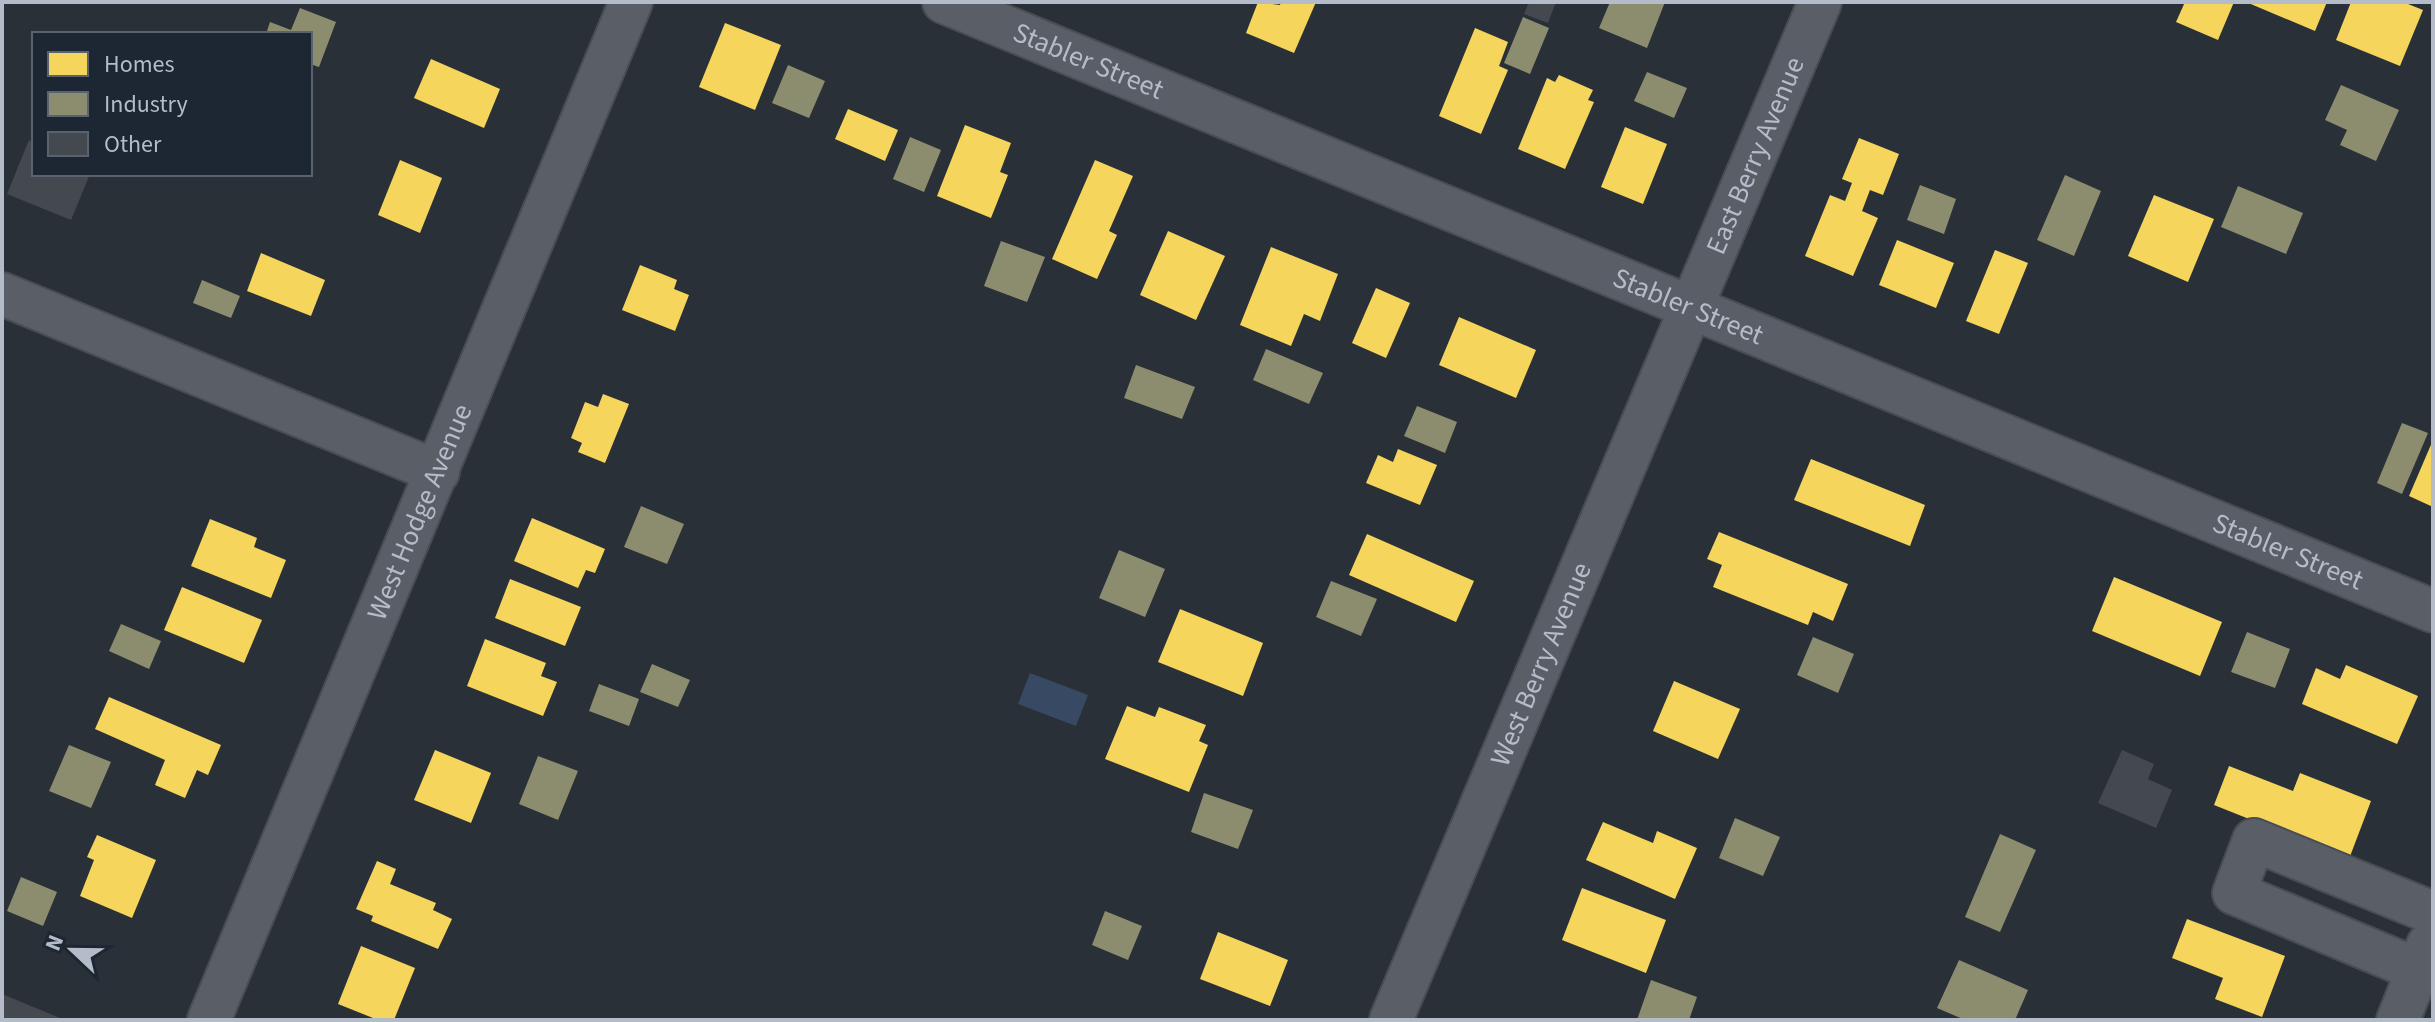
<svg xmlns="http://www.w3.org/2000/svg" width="2435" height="1022" viewBox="0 0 2435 1022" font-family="'Source Sans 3',sans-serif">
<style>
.water{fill:#384963}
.homes{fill:#f6d55c}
.industry{fill:#8c8c6e}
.building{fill:#444950}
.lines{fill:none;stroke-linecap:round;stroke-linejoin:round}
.minor-casing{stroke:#484c53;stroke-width:46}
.minor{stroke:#5a5e66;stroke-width:42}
.labels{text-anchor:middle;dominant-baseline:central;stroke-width:8;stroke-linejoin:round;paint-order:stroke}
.street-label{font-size:28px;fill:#b4bcc9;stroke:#1d2633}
</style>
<rect width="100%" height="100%" fill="#2a3038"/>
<polygon class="water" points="1030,673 1088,695 1076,726 1018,704"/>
<g class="homes">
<polygon points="1258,2 1280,5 1281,2 1316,2 1294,53 1246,33"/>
<polygon points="2185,2 2234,2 2218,40 2176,22"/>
<polygon points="2246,2 2327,2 2315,31"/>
<polygon points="2351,2 2403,2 2423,10 2400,66 2336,40"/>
<polygon points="725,23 781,45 755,110 699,87"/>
<polygon points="1475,28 1508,42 1499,66 1508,70 1481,134 1439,116"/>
<polygon points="431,59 500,89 484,128 414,98"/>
<polygon points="1559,75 1593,90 1588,100 1594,102 1565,169 1518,149 1547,78 1555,82"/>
<polygon points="848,109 898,130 885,161 835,139"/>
<polygon points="965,125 1011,143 1000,172 1008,175 991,218 937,196"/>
<polygon points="1625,127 1667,144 1643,204 1601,187"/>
<polygon points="1859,138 1899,154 1883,195 1870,190 1862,211 1878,218 1853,276 1805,256 1830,195 1845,201 1852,183 1842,179"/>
<polygon points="400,160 442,178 420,233 378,215"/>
<polygon points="1095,160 1133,176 1109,231 1117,235 1097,279 1052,259"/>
<polygon points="2154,195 2214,219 2188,282 2128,256"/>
<polygon points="1168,231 1225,256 1196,320 1140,295"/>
<polygon points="1897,240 1954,263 1936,308 1879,285"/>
<polygon points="1271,247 1338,274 1320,321 1304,314 1291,346 1240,325"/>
<polygon points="1995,250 2028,263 1999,334 1966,321"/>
<polygon points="261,253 325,280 311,316 247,291"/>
<polygon points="640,265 677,280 674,289 689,295 675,331 622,310"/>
<polygon points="1376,288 1410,303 1386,358 1352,343"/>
<polygon points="1459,317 1536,350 1516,398 1439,365"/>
<polygon points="603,394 629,404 605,463 578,452 582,443 571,438 585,402 598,407"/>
<polygon points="2433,440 2433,507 2409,496"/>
<polygon points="1398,449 1437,465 1420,505 1366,483 1378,455 1393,462"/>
<polygon points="1811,459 1925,505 1910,546 1794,500"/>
<polygon points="532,518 605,549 595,573 586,570 578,588 514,561"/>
<polygon points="210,519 257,538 254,547 286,560 271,598 191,566"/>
<polygon points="1719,532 1848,584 1833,621 1813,612 1808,625 1713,587 1722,565 1707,559"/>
<polygon points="1367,534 1474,581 1456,622 1349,575"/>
<polygon points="2114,577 2222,622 2200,676 2092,631"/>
<polygon points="510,579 581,607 565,646 495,618"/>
<polygon points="182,587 262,620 244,663 164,630"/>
<polygon points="1180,609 1263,643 1243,696 1158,662"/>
<polygon points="485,639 546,663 541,676 557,682 543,716 467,686"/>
<polygon points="2346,665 2418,696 2397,744 2302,704 2316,668 2340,679"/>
<polygon points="1674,681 1740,709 1718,759 1653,731"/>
<polygon points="109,697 221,745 208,775 197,770 185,798 155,785 165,760 95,729"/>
<polygon points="1127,706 1155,717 1159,707 1206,725 1199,741 1208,745 1189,792 1105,759"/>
<polygon points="435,750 491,773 471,823 414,800"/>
<polygon points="2229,766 2293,791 2300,773 2371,801 2349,859 2214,805"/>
<polygon points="1603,822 1653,843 1657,831 1697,848 1675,899 1586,860"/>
<polygon points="97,835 156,860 132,918 80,896 94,860 87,857"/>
<polygon points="377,861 396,869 390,884 436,903 433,910 452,919 438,949 371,921 373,916 356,909"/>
<polygon points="1582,888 1666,920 1646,973 1562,940"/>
<polygon points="2187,919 2285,956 2262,1017 2215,999 2223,978 2172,958"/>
<polygon points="1218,932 1288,960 1270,1006 1200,979"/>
<polygon points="361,946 415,968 394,1020 378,1020 338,1004"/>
</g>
<g class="industry">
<polygon points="1610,2 1665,2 1647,48 1599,28"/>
<polygon points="300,8 336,22 319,67 310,64 310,34 266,34 270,22 291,30"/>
<polygon points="1523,17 1549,28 1530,74 1504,63"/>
<polygon points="788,65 825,81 809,118 772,103"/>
<polygon points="1647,72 1687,88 1674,118 1634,101"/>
<polygon points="2341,85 2399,110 2376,161 2340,145 2347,130 2325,120"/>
<polygon points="910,137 941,150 924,192 893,179"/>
<polygon points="2065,175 2101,191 2074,256 2037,240"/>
<polygon points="1920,185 1956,199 1944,234 1907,220"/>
<polygon points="2238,186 2303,213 2286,254 2221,227"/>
<polygon points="1001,241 1045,257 1027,302 984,286"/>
<polygon points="202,280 240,296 231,318 193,303"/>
<polygon points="1266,349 1323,373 1309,404 1253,380"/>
<polygon points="1136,365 1195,387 1182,419 1124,398"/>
<polygon points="1417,406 1457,422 1445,453 1404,436"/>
<polygon points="2402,423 2428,433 2402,494 2377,483"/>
<polygon points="641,506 684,524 667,564 624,547"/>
<polygon points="1119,550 1165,569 1145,617 1099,598"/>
<polygon points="1331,581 1377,599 1361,636 1316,617"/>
<polygon points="121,624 161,641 149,669 109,651"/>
<polygon points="2247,632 2290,649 2275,688 2231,672"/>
<polygon points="1813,637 1854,654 1838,693 1797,675"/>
<polygon points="652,664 690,680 678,707 640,692"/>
<polygon points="599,684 639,699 629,726 589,711"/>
<polygon points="69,745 111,762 91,808 49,791"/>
<polygon points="538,756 578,771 558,820 519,804"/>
<polygon points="1204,793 1253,810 1238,849 1191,832"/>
<polygon points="1735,818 1780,837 1763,876 1719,858"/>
<polygon points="2000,834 2036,850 2000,932 1965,917"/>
<polygon points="21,877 57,892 43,926 7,911"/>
<polygon points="1105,911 1142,926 1128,960 1092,945"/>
<polygon points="1959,960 2028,990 2015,1020 1965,1020 1937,1008"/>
<polygon points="1651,980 1697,997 1689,1020 1637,1020"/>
</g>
<g class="building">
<polygon points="1529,2 1556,2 1548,23 1524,14"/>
<polygon points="29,140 34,143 34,174 90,174 71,220 7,194"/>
<polygon points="2122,750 2154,764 2148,779 2172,790 2156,828 2098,803"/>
<polygon points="2,994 65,1020 2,1020"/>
</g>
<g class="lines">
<g class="minor-casing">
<g id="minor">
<path id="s1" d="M944,2L2433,611"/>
<polyline points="2,294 438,472"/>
<polyline points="2418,970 2234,893 2254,840 2433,913"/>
<path id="s2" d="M209,1020L631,2"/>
<path id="s3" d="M1391,1020L1820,2"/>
<polyline points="2398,1020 2428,945"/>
</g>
</g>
<use href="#minor" class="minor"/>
</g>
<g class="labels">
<g class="street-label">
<text stroke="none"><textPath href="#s1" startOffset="156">Stabler Street</textPath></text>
<text stroke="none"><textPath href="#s3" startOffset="938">East Berry Avenue</textPath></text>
<text stroke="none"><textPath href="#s1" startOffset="804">Stabler Street</textPath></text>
<text stroke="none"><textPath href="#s2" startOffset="550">West Hodge Avenue</textPath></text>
<text stroke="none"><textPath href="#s1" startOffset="1452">Stabler Street</textPath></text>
<text stroke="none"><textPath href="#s3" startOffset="386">West Berry Avenue</textPath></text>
</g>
</g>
<rect width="2435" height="1022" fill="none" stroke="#b4bcc9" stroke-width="8"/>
<rect x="32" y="32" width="280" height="144" fill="#1d2633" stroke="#59626f" stroke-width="2"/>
<rect x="48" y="52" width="40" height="24" fill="#f6d55c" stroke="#59626f" stroke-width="2"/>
<text x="104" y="72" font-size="24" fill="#b4bcc9">Homes</text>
<rect x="48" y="92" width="40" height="24" fill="#8c8c6e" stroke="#59626f" stroke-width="2"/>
<text x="104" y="112" font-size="24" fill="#b4bcc9">Industry</text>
<rect x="48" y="132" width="40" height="24" fill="#444950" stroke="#59626f" stroke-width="2"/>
<text x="104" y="152" font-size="24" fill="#b4bcc9">Other</text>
<g transform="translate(72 950) rotate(292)" stroke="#1d2633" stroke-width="6" paint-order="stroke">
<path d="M0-6L14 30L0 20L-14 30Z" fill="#b4bcc9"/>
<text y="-12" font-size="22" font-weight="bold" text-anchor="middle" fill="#b4bcc9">N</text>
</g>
</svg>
